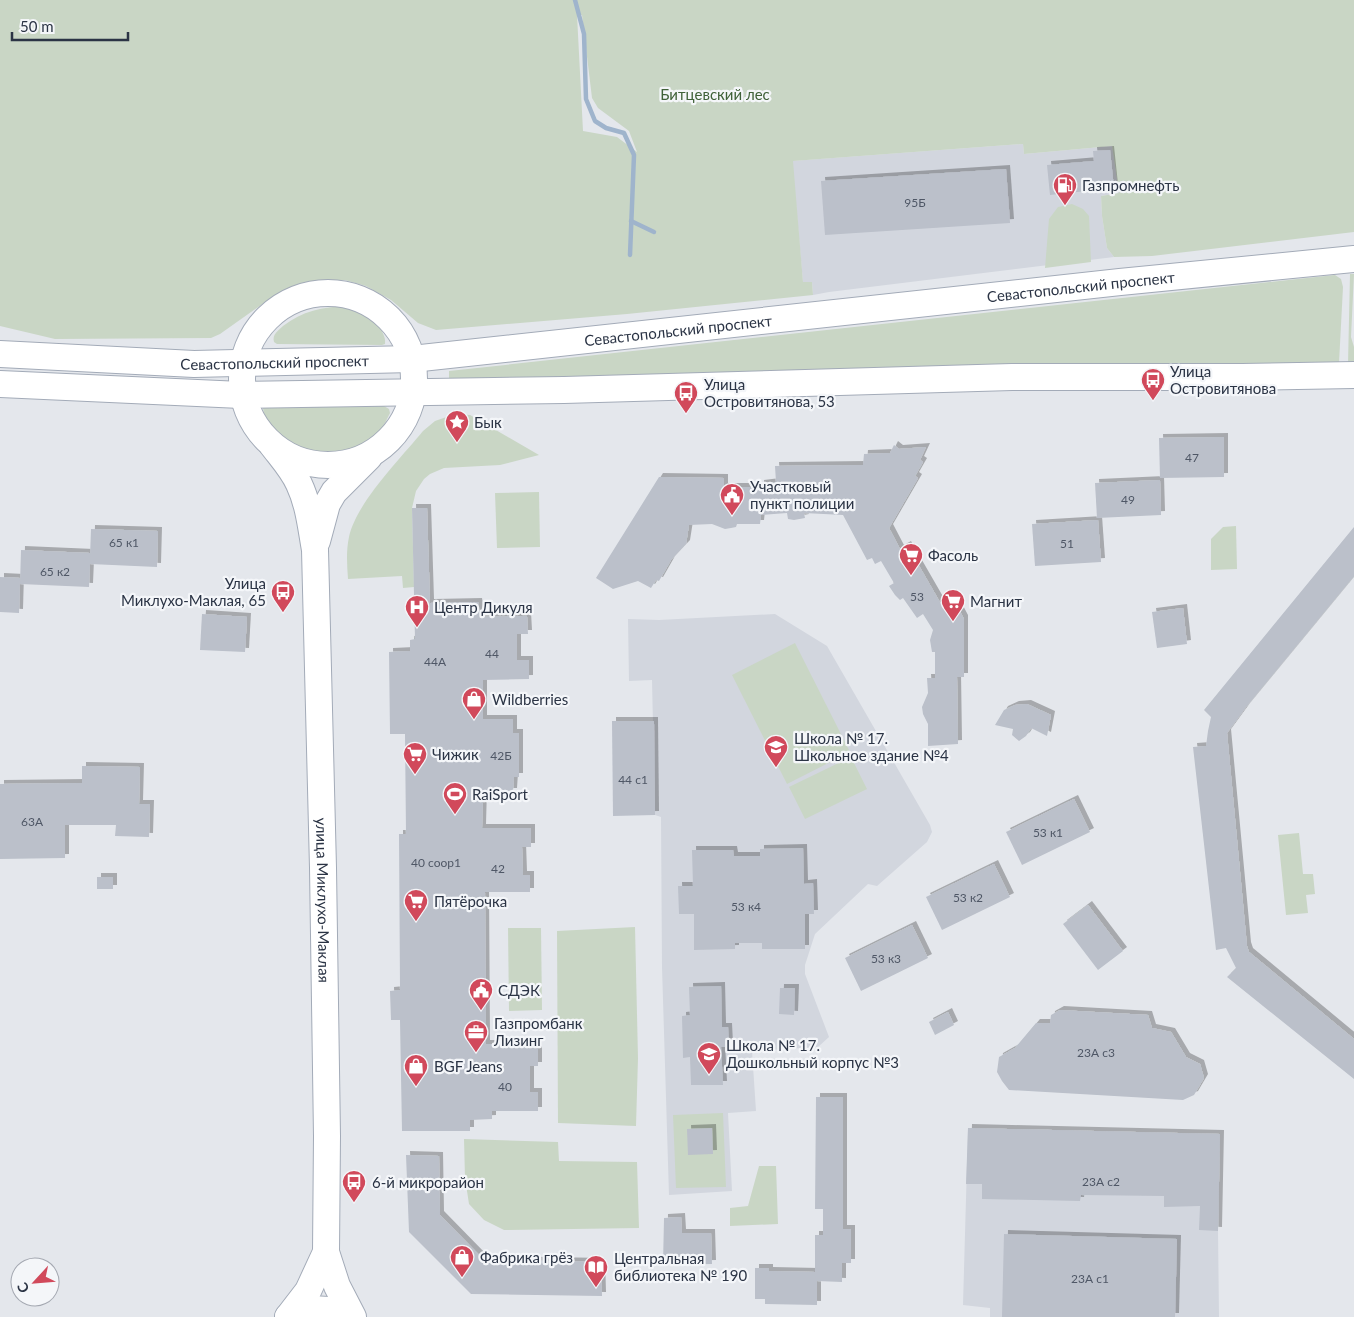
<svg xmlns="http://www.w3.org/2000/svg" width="1354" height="1317" viewBox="0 0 1354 1317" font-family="Lato,sans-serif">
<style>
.built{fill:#d2d6de}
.green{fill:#c9d6c5;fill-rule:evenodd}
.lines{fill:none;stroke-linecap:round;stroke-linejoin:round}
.stream{stroke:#9fb4cc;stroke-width:4.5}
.building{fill:#bbc0ca;filter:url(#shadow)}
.major-casing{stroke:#a3abb8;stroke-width:28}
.major{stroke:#fff;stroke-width:26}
.labels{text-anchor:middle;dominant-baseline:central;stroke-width:4.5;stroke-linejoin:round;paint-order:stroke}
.number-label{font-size:12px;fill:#4f5766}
.park-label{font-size:15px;fill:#3f6138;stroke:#f4f6f9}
.poi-label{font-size:15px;fill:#2b3445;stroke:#f4f6f9;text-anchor:start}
.street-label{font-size:15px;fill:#2b3445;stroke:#f4f6f9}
</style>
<defs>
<filter id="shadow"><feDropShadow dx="4" dy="-4" stdDeviation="0" flood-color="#0004"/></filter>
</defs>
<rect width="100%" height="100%" fill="#e4e7ec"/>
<g class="built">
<polygon points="1023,144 1024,154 1112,146 1119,193 1101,196 1102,216 1107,248 1114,257 829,292 813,295 812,282 803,282 792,161"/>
<polygon points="775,614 827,646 930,825 932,832 927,842 877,886 868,884 815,934 805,965 805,974 829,1037 818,1047 752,1051 756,1111 728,1113 732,1191 669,1195 662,967 661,817 655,815 652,680 629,681 628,619 659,620"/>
<polygon points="968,1128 1220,1134 1218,1231 1219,1317 990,1317 990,1308 963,1305"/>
</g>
<g class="green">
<path d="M0,0H1354V232L1152,256L1114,257L1107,248L1102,216L1101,196L1119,193L1112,146L1024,154L1023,144L793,161L803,282H812L813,295L627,314L436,330L418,323L391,300L366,286L345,280H318L294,286L261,305L220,334L211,338L55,339L0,326ZM577,15H582L592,98L598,108L629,131L637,152L617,137L583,131Z"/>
<polygon points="1072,204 1083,209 1089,216 1091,262 1045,268 1049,219 1058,207"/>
<polygon points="1350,274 1354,274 1351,337 1354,347 1354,364 1348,364"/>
<polygon points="1335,275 1341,279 1343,287 1339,363 449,381 449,371"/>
<path d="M346,306C353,309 360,311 366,314C374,318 387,334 385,344L382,345L277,344L274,342C272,334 278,331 283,326C302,311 323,307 346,306Z"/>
<path d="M264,406H384L389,409L390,413C385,423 380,434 371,442C340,471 268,454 263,408Z"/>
<path d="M455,414L470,415L539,455L500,465L444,468L430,474L424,479L416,491L412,508L414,587L403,588L402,576L348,579C347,565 346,551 349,537C356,503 401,458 423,431L435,421Z"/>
<polygon points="539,492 540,547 497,548 495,493"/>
<polygon points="1236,526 1237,569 1211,570 1211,539 1223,527"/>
<polygon points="795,643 850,752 787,784 732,675"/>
<polygon points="851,757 867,789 805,819 789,787"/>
<polygon points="1299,833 1303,874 1313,874 1315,894 1306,895 1308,913 1286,915 1278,835"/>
<polygon points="635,927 638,1058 636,1126 558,1123 557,931"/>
<polygon points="508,928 541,928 542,1010 509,1011"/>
<polygon points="723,1113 726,1187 676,1188 673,1115"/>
<polygon points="464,1139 558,1142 559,1161 637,1162 639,1228 504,1230 484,1220 469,1204 465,1178"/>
<polygon points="759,1166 776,1166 778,1224 730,1226 730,1208 748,1206"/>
</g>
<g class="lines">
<g class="stream">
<polyline points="575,0 584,34 586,99 595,121 606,128 624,133 634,155 630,255"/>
<polyline points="631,221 654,232"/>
</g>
</g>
<g class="building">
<polygon points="1110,150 1114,188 1050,195 1047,165 1094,161 1093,151"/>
<polygon points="1006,169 1010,223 825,235 821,181"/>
<polygon points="1224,437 1224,477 1160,478 1159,438"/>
<polygon points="894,445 899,449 926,447 920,460 923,462 915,476 918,478 889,528 900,549 907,545 941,604 948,599 953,606 956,604 964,619 964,677 957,677 958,744 928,746 928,724 923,714 922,707 928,693 927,678 935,678 935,652 932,652 930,640 933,630 923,614 917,618 903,598 900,600 895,595 889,586 894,583 881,561 875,564 872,558 867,560 843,515 804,513 805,518 794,520 788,519 787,513 761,515 760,524 737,524 736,527 731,528 725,529 712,524 689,525 686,544 671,560 659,581 656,580 651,588 638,581 613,589 596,578 659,477 724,478 724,487 760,487 760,484 776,482 775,466 863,465 864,454 890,453"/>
<polygon points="1160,480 1161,515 1097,518 1095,483"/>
<polygon points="412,508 427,508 430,603 478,602 480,617 527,616 528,634 517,634 517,660 529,660 529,679 483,680 483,719 513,719 513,733 519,733 519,777 514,777 513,792 483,792 482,828 531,828 531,847 522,847 523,875 530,875 530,892 485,892 486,1044 538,1044 538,1066 530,1066 530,1092 538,1092 538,1111 492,1111 492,1119 470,1120 470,1131 402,1131 400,1020 391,1020 390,991 400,990 399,834 406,834 405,734 390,734 389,652 410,651 410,640 415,639"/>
<polygon points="1098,520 1101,562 1035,566 1032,524"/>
<polygon points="1354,527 1354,576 1246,707 1227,733 1247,946 1249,952 1354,1039 1354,1079 1227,977 1236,968 1226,948 1216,950 1193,747 1206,746 1208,731 1211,717 1204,710"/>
<polygon points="91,529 158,531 157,567 90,564 89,587 20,584 21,550 90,553 90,557"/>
<polygon points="0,577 20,578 19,613 0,612"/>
<polygon points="1183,608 1187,644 1157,648 1152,612"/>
<polygon points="202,614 247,617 245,652 200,650"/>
<polygon points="1027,704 1051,715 1047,736 1031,728 1026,736 1019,741 1012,735 1013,729 995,725 1004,710 1015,705"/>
<polygon points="612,721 654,721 655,815 613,816"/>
<polygon points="82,766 140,767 139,804 150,804 149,837 115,836 116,825 65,825 65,858 0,859 0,784 82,783"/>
<polygon points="1074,799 1090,832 1022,865 1006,832"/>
<polygon points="803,848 804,884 813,883 814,914 805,914 805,949 762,949 762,943 735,943 735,949 694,950 694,914 679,914 678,886 693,886 692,850 733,850 734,856 760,856 760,849"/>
<polygon points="994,864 1010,897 942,930 926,897"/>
<rect x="97" y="877" width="16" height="12"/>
<polygon points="1088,905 1123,951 1098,970 1063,924"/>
<polygon points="912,925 928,958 861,991 845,958"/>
<polygon points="721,986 722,1027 728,1027 729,1047 721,1047 723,1085 691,1085 690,1057 683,1058 682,1016 690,1015 689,987"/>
<polygon points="780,988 795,988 794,1015 779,1014"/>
<polygon points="1060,1010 1148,1015 1152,1028 1171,1032 1186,1057 1200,1064 1204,1078 1194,1095 1183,1100 1009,1090 1002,1081 997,1072 999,1057 1015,1048 1036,1023 1050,1023 1051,1015"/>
<polygon points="948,1012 954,1025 935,1035 929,1022"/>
<polygon points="816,1097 843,1097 843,1229 851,1229 851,1263 842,1263 842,1282 817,1281 817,1305 765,1304 765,1299 755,1299 755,1268 769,1268 769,1271 815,1272 815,1235 823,1235 823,1209 815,1209"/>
<polygon points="712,1128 713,1154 688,1155 687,1129"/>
<polygon points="968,1128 1220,1134 1218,1231 1199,1230 1200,1206 1164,1207 1164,1196 1081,1195 1080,1201 982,1199 982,1184 966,1184"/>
<polygon points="406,1155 439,1156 440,1215 484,1260 601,1262 602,1296 471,1294 409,1232"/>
<polygon points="681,1217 682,1233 711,1233 712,1264 663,1265 664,1218"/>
<polygon points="1004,1234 1177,1239 1175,1317 1002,1317"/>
</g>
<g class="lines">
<g class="major-casing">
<g id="major">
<circle cx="328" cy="379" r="86"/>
<path id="s1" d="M0,354L194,364L412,359L1120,282L1354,259"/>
<polyline points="0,384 241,395 564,390 1012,377 1242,377 1354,375"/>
<path id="s2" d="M272,445C282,458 293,470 299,484C309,505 311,528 315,550L323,868L327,1136L326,1252L337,1286L353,1317"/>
<polyline points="317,541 327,504 334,492 369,457"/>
<polyline points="288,1317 308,1291 326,1252"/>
<path d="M288,1317C307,1309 328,1305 346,1317"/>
</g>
</g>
<use href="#major" class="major"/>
</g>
<defs>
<g id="fuel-pin" transform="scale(1.25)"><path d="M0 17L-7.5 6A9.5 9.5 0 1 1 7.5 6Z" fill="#d1495b" stroke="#f4f6f9"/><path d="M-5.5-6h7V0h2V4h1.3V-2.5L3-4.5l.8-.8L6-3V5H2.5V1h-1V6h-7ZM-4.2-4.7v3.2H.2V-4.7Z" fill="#fff"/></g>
<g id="bus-pin" transform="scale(1.25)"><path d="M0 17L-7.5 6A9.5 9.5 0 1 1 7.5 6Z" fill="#d1495b" stroke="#f4f6f9"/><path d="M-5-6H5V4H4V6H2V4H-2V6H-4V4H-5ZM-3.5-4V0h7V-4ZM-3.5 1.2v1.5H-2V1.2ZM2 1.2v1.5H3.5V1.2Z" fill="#fff"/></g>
<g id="sight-pin" transform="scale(1.25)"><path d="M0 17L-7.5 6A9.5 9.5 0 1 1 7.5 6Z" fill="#d1495b" stroke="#f4f6f9"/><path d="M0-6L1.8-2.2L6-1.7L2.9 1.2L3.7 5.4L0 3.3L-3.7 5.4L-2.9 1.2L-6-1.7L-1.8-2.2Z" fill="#fff"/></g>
<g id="civic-pin" transform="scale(1.25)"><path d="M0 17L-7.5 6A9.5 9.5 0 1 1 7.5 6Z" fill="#d1495b" stroke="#f4f6f9"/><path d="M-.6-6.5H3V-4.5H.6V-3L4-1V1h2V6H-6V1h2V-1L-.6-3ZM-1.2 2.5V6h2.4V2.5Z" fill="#fff"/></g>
<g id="supermarket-pin" transform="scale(1.25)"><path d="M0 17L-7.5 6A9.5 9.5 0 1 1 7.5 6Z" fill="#d1495b" stroke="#f4f6f9"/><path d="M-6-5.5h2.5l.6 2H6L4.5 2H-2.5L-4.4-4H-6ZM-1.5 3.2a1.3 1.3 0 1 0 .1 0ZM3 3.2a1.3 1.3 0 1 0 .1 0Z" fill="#fff"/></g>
<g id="hospital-pin" transform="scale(1.25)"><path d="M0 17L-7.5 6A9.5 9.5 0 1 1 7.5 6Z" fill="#d1495b" stroke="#f4f6f9"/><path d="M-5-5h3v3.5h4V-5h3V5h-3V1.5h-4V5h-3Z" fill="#fff"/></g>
<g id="shop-pin" transform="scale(1.25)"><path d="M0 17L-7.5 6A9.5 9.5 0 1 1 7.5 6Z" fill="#d1495b" stroke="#f4f6f9"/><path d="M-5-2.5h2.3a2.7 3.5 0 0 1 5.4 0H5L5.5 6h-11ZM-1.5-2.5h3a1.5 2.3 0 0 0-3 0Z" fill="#fff"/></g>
<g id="school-pin" transform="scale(1.25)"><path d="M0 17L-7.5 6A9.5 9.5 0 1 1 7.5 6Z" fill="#d1495b" stroke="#f4f6f9"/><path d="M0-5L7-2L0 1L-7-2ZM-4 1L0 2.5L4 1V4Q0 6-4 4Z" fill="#fff"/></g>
<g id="stadium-pin" transform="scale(1.25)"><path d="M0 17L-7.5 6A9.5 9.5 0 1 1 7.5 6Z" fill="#d1495b" stroke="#f4f6f9"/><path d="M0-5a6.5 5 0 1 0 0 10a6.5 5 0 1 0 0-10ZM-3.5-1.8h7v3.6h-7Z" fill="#fff"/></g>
<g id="office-pin" transform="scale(1.25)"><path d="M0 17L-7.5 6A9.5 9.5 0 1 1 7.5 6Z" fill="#d1495b" stroke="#f4f6f9"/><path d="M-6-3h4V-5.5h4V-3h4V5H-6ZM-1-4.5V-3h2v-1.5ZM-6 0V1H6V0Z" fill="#fff"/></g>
<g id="library-pin" transform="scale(1.25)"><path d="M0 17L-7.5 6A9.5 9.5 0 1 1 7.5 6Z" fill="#d1495b" stroke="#f4f6f9"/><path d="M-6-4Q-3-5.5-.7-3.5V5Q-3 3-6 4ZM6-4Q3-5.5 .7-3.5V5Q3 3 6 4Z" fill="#fff"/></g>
</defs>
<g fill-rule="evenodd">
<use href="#fuel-pin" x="1065" y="185"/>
<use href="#bus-pin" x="1153" y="380"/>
<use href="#bus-pin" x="686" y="393"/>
<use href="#sight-pin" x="457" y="422"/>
<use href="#civic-pin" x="732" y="495"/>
<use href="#supermarket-pin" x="911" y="555"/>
<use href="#bus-pin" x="283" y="592"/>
<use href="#supermarket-pin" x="953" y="601"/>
<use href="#hospital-pin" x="417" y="607"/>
<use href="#shop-pin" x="474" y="699"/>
<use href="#school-pin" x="776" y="747"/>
<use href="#supermarket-pin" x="415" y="754"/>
<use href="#stadium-pin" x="455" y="794"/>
<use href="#supermarket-pin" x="416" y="901"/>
<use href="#civic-pin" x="481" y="990"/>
<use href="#office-pin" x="476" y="1032"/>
<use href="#school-pin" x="709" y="1054"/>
<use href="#shop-pin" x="416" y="1066"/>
<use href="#bus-pin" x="354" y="1182"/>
<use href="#shop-pin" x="462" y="1257"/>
<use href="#library-pin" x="596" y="1267"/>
</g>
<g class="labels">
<g class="number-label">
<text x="915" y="202">95Б</text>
<text x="1192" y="457">47</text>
<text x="1128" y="499">49</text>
<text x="124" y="542">65 к1</text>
<text x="1067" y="543">51</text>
<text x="55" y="571">65 к2</text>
<text x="917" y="596">53</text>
<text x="492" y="653">44</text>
<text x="435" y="661">44А</text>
<text x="501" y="755">42Б</text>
<text x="633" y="779">44 с1</text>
<text x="32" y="821">63А</text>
<text x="1048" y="832">53 к1</text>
<text x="436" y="862">40 соор1</text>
<text x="498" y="868">42</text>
<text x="968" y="897">53 к2</text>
<text x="746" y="906">53 к4</text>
<text x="886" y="958">53 к3</text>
<text x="1096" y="1052">23А с3</text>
<text x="505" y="1086">40</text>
<text x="1101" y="1181">23А с2</text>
<text x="1090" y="1278">23А с1</text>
</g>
<g class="park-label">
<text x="715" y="94">Битцевский лес</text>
</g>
<g class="poi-label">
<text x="1082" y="185">Газпромнефть</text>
<text x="1170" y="371">Улица<tspan x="1170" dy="17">Островитянова</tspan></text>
<text x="704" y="384">Улица<tspan x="704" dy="17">Островитянова, 53</tspan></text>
<text x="474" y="422">Бык</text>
<text x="750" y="486">Участковый<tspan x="750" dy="17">пункт полиции</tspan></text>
<text x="928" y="555">Фасоль</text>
<text x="266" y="583" text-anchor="end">Улица<tspan x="266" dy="17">Миклухо-Маклая, 65</tspan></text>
<text x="970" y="601">Магнит</text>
<text x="434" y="607">Центр Дикуля</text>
<text x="492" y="699">Wildberries</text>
<text x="794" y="738">Школа № 17.<tspan x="794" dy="17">Школьное здание №4</tspan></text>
<text x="432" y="754">Чижик</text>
<text x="472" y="794">RaiSport</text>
<text x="434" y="901">Пятёрочка</text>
<text x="498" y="990">СДЭК</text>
<text x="494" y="1023">Газпромбанк<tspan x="494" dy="17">Лизинг</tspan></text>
<text x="726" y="1045">Школа № 17.<tspan x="726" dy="17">Дошкольный корпус №3</tspan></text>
<text x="434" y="1066">BGF Jeans</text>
<text x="372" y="1182">6-й микрорайон</text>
<text x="480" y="1257">Фабрика грёз</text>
<text x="614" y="1258">Центральная<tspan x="614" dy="17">библиотека № 190</tspan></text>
</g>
<g class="street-label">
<text stroke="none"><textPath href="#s1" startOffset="1085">Севастопольский проспект</textPath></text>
<text stroke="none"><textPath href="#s1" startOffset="680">Севастопольский проспект</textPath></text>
<text stroke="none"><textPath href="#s1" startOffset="275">Севастопольский проспект</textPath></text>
<text stroke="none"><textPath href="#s2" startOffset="466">улица Миклухо-Маклая</textPath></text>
</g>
</g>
<g transform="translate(35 1282) rotate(244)"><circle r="24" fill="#f4f6f9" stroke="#a4a8b1"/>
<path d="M0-4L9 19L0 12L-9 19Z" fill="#d1495b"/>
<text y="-8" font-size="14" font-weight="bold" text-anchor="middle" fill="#2b3445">С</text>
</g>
<path d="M12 32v8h116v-8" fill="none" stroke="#2b3445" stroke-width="2.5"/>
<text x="20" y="32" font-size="15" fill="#2b3445" stroke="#f4f6f9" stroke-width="4" paint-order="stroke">50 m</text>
</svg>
